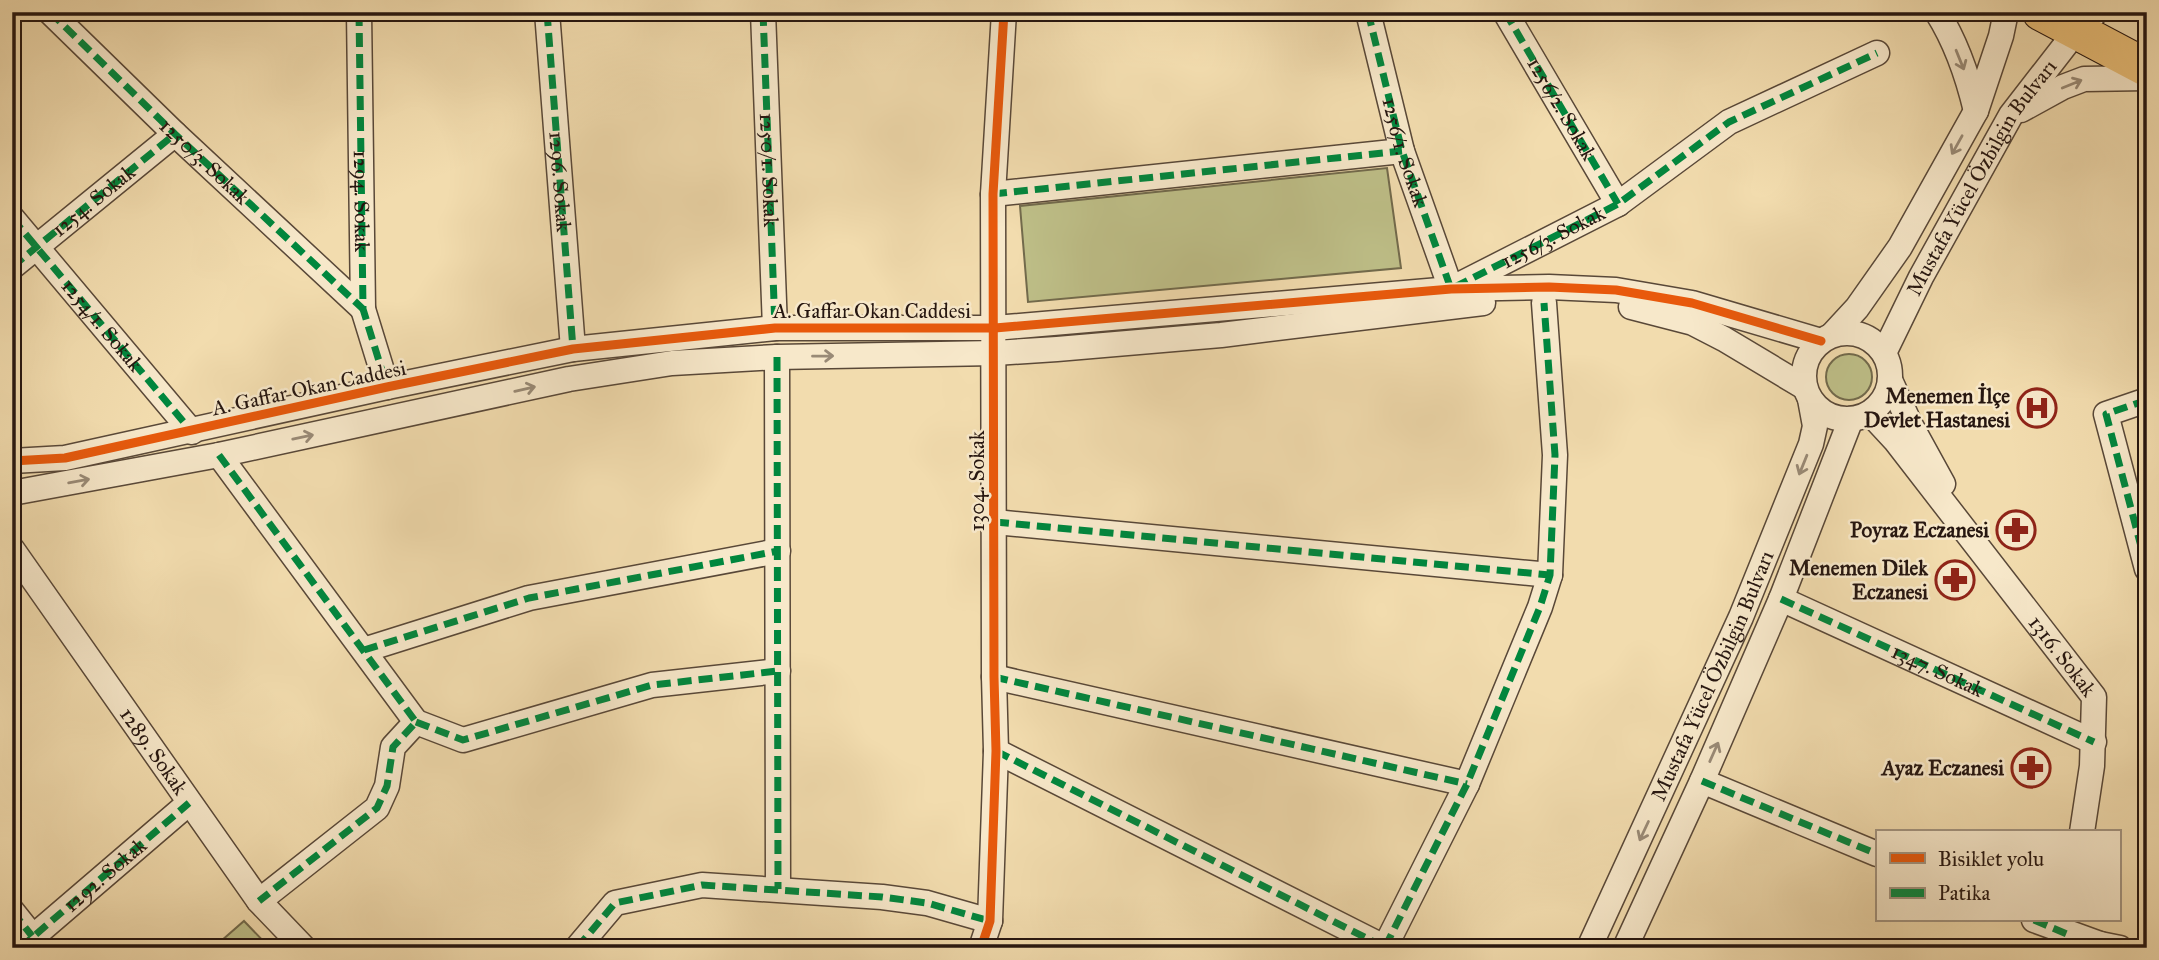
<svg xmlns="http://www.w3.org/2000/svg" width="2159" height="960" viewBox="0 0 2159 960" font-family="'IM FELL Great Primer',serif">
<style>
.green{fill:#bebf88;stroke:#726a4c;stroke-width:2}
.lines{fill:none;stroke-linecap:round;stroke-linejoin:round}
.minor-casing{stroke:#594838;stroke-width:27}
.highway-casing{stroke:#261610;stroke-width:39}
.minor{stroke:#f7e8ca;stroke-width:24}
.highway{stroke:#e9be77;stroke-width:37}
.quiet{stroke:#00873e;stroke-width:7;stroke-dasharray:14 7;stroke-linecap:butt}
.cycleway-casing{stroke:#f7e8ca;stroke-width:13}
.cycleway{stroke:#e8590c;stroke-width:9}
.oneway{stroke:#998a76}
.labels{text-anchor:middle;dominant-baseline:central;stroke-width:5;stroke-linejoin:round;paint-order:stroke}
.street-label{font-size:21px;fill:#261610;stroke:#f7e8ca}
.poi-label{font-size:21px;font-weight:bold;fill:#261610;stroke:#f7e8ca;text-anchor:end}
</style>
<rect width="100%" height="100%" fill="#f2dcae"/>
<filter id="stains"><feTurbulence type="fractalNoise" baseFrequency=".00286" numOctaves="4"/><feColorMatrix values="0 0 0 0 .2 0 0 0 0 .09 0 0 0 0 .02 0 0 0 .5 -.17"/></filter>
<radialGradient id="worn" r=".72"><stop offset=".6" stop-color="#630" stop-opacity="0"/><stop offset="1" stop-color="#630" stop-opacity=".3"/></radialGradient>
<g class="green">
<polygon points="1387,168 1401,268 1028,302 1020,206"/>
<circle cx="1849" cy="377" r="23"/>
<polygon points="244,921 270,948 213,948"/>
</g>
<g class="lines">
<g class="minor-casing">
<g id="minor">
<polyline points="50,12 175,134 363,309"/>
<path id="s1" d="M359,12L363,309L387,387"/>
<path id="s2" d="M547,12L573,349"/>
<polyline points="763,12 775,328"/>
<path id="s3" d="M1368,12L1402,151L1451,289L1618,204L1729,122L1877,53"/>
<polyline points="1505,12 1618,204"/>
<path d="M1937,12C1956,42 1968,77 1976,111"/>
<polyline points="12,13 13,12"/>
<polyline points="2021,110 2063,87 2084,79 2147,78"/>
<polyline points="993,194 1402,151"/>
<polyline points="12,218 192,432"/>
<path id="s4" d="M12,267L175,134"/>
<polyline points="1631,307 1693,323 1724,339 1804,387"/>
<circle cx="1847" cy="376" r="43"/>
<polyline points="1833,334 1857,308 1900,247 1976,111 2001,36 2006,12"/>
<path id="s5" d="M1884,353L1921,277L2011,115L2077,30L2096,12"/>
<polyline points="777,357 778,889"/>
<polyline points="1890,380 1910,424 1943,484"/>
<polyline points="2147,400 2106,414 2147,569"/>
<path id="s6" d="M1870,413L1895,440L2094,697L2092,766L2082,832"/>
<polyline points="219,455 416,722 393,747 387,786 377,808 259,901"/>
<polyline points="12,461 65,458 387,387 573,349 775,328 995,328 1451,289 1549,287 1616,290 1692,303 1821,341"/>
<polyline points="12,493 219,455 569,379 672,363 777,357 995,353 1057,349 1221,335 1483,303"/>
<polyline points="995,522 1550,575"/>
<path id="s7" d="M12,549L259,901L304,948"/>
<path id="s8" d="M1781,599L2094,742"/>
<polyline points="364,650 529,598 778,551"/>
<polyline points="994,677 1467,784"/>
<polyline points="416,722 463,740 652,685 778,671"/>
<polyline points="996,751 1386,948"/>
<polyline points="1702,781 1877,854"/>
<polyline points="12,911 32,936"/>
<polyline points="2034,920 2100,944 2099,948"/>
<polyline points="2100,944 2120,948"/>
<polyline points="1385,947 1467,784 1540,607 1550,575 1555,455 1544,303"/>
<polyline points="20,948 189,803"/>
<polyline points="577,948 615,903 702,885 882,897 927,903 990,921"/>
<polyline points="981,948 990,921 996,751 994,677 993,194 1004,12"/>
<path id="s9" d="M1589,948L1741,617L1811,444L1815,426L1810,399"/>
<polyline points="1625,948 1702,781 1781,599 1851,419"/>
</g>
</g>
<g class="highway-casing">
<polyline id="highway" points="2041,12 2147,68"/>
</g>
<use href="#minor" class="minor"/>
<use href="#highway" class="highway"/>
<g class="quiet">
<path id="s10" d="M50,12L175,134L363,309"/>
<polyline points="359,12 363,309 387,387"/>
<polyline points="547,12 573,349"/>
<path id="s11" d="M763,12L775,328"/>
<polyline points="1368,12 1402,151 1451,289 1618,204 1729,122 1877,53"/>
<path id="s12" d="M1505,12L1618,204"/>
<polyline points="12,13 13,12"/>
<polyline points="993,194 1402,151"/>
<path id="s13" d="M12,218L192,432"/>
<polyline points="12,267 175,134"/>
<polyline points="777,357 778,889"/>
<polyline points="2147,400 2106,414 2147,569"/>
<polyline points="219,455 416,722 393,747 387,786 377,808 259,901"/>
<polyline points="995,522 1550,575"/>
<polyline points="1781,599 2094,742"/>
<polyline points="364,650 529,598 778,551"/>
<polyline points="994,677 1467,784"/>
<polyline points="416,722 463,740 652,685 778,671"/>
<polyline points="996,751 1386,948"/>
<polyline points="1702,781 1877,854"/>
<polyline points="12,911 32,936"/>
<polyline points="2034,920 2067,934"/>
<polyline points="1385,947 1467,784 1540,607 1550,575 1555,455 1544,303"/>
<path id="s14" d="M20,948L189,803"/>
<polyline points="577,948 615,903 702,885 882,897 927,903 990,921"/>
</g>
<g class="cycleway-casing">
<g id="cycleway">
<polyline points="12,461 65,458 387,387 573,349 775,328 995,328 1451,289 1549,287 1616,290 1692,303 1821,341"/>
<polyline points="981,948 990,921 996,751 994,677 993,194 1004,12"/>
</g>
</g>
<use href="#cycleway" class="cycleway"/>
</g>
<defs><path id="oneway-shaft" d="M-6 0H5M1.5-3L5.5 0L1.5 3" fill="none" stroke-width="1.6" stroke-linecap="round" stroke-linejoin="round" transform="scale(1.75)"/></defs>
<g class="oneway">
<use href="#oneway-shaft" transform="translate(1960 60) rotate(68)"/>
<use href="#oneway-shaft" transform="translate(2072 84) rotate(-22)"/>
<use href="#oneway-shaft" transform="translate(1957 145) rotate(119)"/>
<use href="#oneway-shaft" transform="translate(823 356) rotate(-1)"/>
<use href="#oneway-shaft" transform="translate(525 389) rotate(-13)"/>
<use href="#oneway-shaft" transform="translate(303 437) rotate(-12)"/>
<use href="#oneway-shaft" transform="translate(1803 465) rotate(112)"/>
<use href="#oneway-shaft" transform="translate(79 481) rotate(-10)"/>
<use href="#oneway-shaft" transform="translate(1714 752) rotate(-66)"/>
<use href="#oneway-shaft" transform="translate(1644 831) rotate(115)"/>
</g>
<defs>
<g id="hospital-ring" transform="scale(2.0125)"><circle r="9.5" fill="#f7e8ca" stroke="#8f2418" stroke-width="1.5"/><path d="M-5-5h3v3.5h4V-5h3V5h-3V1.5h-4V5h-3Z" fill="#8f2418"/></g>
<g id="pharmacy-ring" transform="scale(2.0125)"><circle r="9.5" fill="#f7e8ca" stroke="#8f2418" stroke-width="1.5"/><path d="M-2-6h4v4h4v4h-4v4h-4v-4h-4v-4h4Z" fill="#8f2418"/></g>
</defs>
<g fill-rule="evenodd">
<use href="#hospital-ring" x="2037" y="408"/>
<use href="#pharmacy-ring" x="2016" y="530"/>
<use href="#pharmacy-ring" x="1955" y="580"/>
<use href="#pharmacy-ring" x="2031" y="768"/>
</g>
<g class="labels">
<g class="street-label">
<text stroke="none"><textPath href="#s12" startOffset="112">1256/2. Sokak</textPath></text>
<text stroke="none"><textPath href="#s3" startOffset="145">1256/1. Sokak</textPath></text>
<text stroke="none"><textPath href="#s10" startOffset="215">1250/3. Sokak</textPath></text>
<text stroke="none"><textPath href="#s11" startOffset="158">1250/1. Sokak</textPath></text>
<text stroke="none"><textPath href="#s5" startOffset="201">Mustafa Yücel Özbilgin Bulvarı</textPath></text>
<text stroke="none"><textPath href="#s2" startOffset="170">1296. Sokak</textPath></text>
<text stroke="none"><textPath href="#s4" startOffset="105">1254. Sokak</textPath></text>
<text stroke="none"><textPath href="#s1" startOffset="189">1294. Sokak</textPath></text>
<text stroke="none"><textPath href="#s3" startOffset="404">1256/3. Sokak</textPath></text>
<text x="872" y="311">A. Gaffar Okan Caddesi</text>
<text stroke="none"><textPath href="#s13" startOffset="140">1254/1. Sokak</textPath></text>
<text transform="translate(309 388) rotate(-12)">A. Gaffar Okan Caddesi</text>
<text transform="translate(977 481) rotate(-90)">1304. Sokak</text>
<text stroke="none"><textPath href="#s6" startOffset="310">1316. Sokak</textPath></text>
<text stroke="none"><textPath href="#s8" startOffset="172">1347. Sokak</textPath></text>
<text stroke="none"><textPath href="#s9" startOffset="299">Mustafa Yücel Özbilgin Bulvarı</textPath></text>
<text stroke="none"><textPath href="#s7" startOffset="247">1289. Sokak</textPath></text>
<text stroke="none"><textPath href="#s14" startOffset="112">1292. Sokak</textPath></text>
</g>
<g class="poi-label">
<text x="2010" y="396">Menemen İlçe<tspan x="2010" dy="24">Devlet Hastanesi</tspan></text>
<text x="1989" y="530">Poyraz Eczanesi</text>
<text x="1928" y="568">Menemen Dilek<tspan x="1928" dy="24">Eczanesi</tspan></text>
<text x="2004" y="768">Ayaz Eczanesi</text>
</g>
</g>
<rect width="2159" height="960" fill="none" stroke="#f2dcae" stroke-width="42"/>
<rect x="14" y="14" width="2131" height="932" fill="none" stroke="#261610" stroke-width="3.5"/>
<rect x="21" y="21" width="2117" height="918" fill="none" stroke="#261610" stroke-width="2"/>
<rect x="1876" y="830" width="245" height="91" fill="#f7e8ca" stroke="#a39480" stroke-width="2"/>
<rect x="1890" y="853" width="35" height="10" fill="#e8590c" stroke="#a39480" stroke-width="2"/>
<text x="1938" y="866" font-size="21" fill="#261610">Bisiklet yolu</text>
<rect x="1890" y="888" width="35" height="10" fill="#00873e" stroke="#a39480" stroke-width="2"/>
<text x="1938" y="900" font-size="21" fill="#261610">Patika</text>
<rect width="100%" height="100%" filter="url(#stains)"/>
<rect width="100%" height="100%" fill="url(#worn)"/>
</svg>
